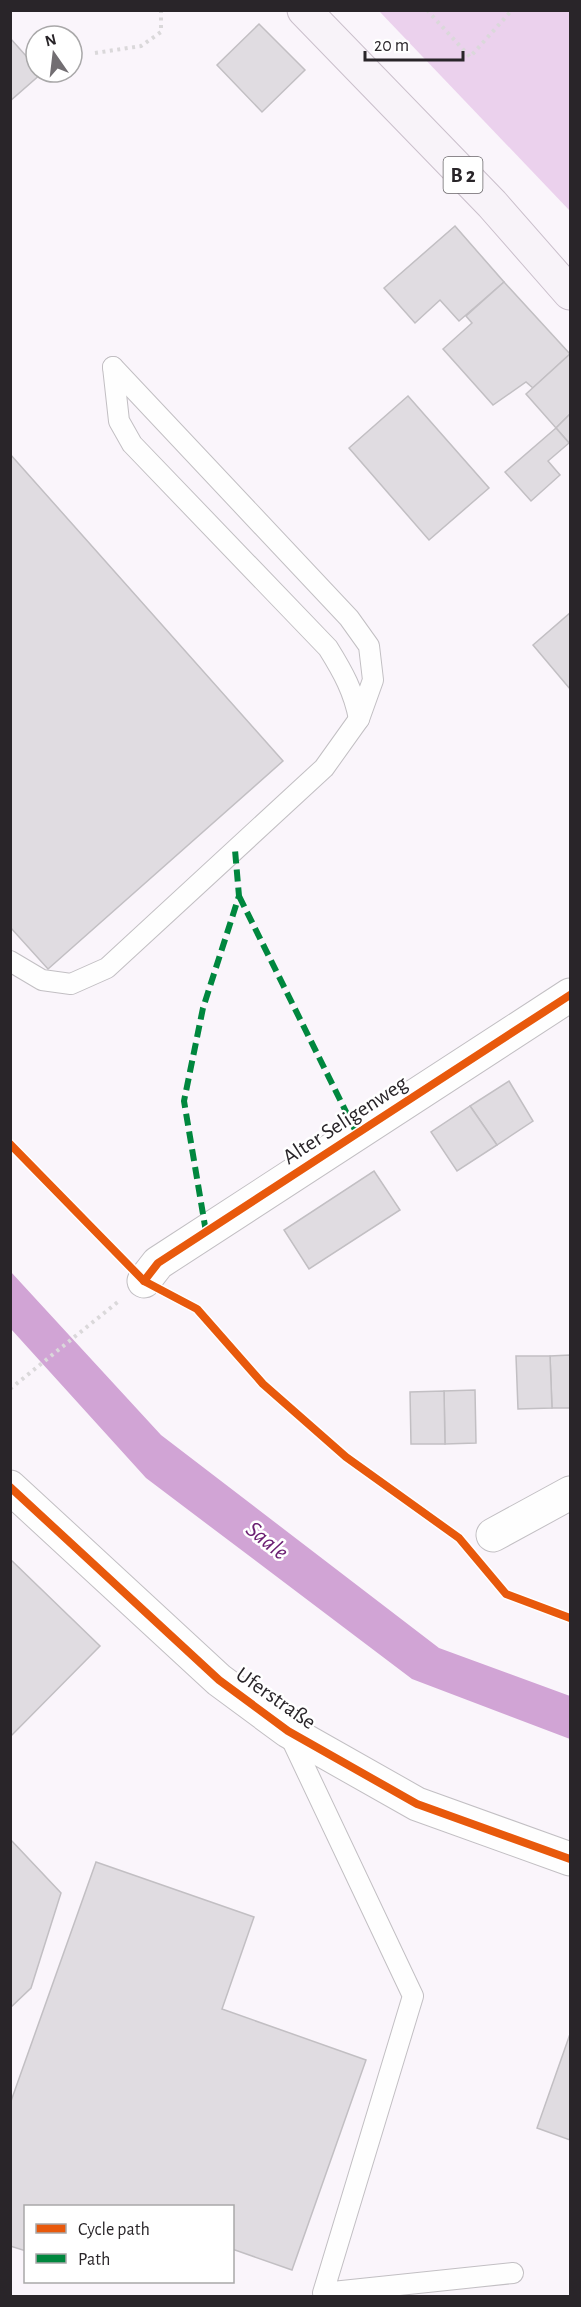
<svg xmlns="http://www.w3.org/2000/svg" width="581" height="2307" viewBox="0 0 581 2307" font-family="'Alegreya Sans',sans-serif">
<style>
.green{fill:#ebd1ed}
.water{fill:#d1a4d5}
.building{fill:#e0dce1;stroke:#c2bfc3;stroke-width:1.5}
.lines{fill:none;stroke-linecap:round;stroke-linejoin:round}
.lane-casing{stroke:#c2bfc3;stroke-width:22}
.street-casing{stroke:#c2bfc3;stroke-width:35}
.primary-casing{stroke:#cabfcb;stroke-width:35}
.path{stroke:#dad8da;stroke-width:4;stroke-dasharray:3 4.5;stroke-linecap:butt}
.lane{stroke:#fefefe;stroke-width:20}
.street{stroke:#fefefe;stroke-width:33}
.primary{stroke:#f8f3f9;stroke-width:33}
.quiet{stroke:#00873e;stroke-width:6;stroke-dasharray:12 6;stroke-linecap:butt}
.cycleway-casing{stroke:#fff;stroke-width:11}
.cycleway{stroke:#e8590c;stroke-width:8}
.labels{text-anchor:middle;dominant-baseline:central;stroke-width:5;stroke-linejoin:round;paint-order:stroke}
.shield{fill:#fff;stroke:#696669;stroke-width:1.5}
.shield-label{font-size:21px;font-weight:bold;fill:#292529}
.street-label{font-size:22px;fill:#292529;stroke:#fff}
.water-label{font-size:24px;font-style:italic;fill:#6b1e72;stroke:#fff}
</style>
<rect width="100%" height="100%" fill="#faf5fb"/>
<polygon class="green" points="379,11 570,11 570,211"/>
<polygon class="water" points="11,1272 161,1435 439,1648 570,1696 570,1739 412,1679 146,1478 11,1329"/>
<g class="building">
<polygon points="259,24 305,70 262,112 217,65"/>
<polygon points="10,38 36,67 36,72 42,73 10,101"/>
<polygon points="455,226 504,282 459,321 440,300 415,323 384,288"/>
<polygon points="504,282 570,354 533,388 526,382 493,405 443,349 472,323 466,316"/>
<polygon points="570,354 570,414 556,428 526,394"/>
<polygon points="408,396 489,488 429,540 349,448"/>
<polygon points="570,414 570,444 556,428"/>
<polygon points="556,428 569,443 548,461 560,475 531,501 505,472"/>
<polygon points="10,454 283,761 48,969 10,927"/>
<polygon points="570,613 570,689 533,645"/>
<polygon points="509,1081 533,1121 497,1145 470,1106"/>
<polygon points="470,1106 497,1145 457,1171 431,1132"/>
<polygon points="374,1171 400,1210 309,1269 284,1230"/>
<polygon points="570,1355 570,1408 552,1408 550,1356"/>
<polygon points="516,1356 550,1356 552,1408 518,1409"/>
<polygon points="475,1390 476,1443 445,1444 444,1391"/>
<polygon points="444,1391 445,1444 411,1444 410,1392"/>
<polygon points="10,1559 100,1646 10,1737"/>
<polygon points="10,1839 61,1893 31,1988 10,2008"/>
<polygon points="96,1862 254,1917 222,2009 366,2060 292,2270 232,2249 232,2206 26,2206 26,2251 10,2246 10,2104"/>
<polygon points="570,2034 570,2140 537,2128"/>
</g>
<g class="lines">
<g class="lane-casing">
<g id="lane">
<path d="M113,367L119,421L132,444L328,648C343,672 354,692 359,719"/>
<polyline points="10,961 42,980 71,984 107,968 324,768 359,719 373,680 369,646 349,618 113,367"/>
<polyline points="289,1734 413,1996 323,2293 513,2273"/>
</g>
</g>
<g class="street-casing">
<g id="street">
<polyline points="144,1281 158,1263 570,995"/>
<polyline points="10,1487 219,1680 288,1731 417,1804 570,1859"/>
<polyline points="493,1535 570,1493"/>
</g>
</g>
<g class="primary-casing">
<polyline id="primary" points="304,10 492,204 570,293"/>
</g>
<g class="path">
<polyline points="427,10 470,57 512,10"/>
<polyline points="95,53 141,46 161,32 161,10"/>
<polyline points="10,1389 119,1301"/>
</g>
<use href="#lane" class="lane"/>
<use href="#street" class="street"/>
<use href="#primary" class="primary"/>
<g class="quiet">
<polyline points="239,896 357,1134"/>
<polyline points="206,1232 184,1101 203,1008 239,896 235,850"/>
</g>
<g class="cycleway-casing">
<g id="cycleway">
<polyline points="10,1144 144,1281 197,1309 263,1384 346,1457 459,1538 506,1594 570,1618"/>
<polyline points="144,1281 158,1263 570,995"/>
<polyline points="10,1487 219,1680 288,1731 417,1804 570,1859"/>
</g>
</g>
<use href="#cycleway" class="cycleway"/>
</g>
<g class="labels">
<rect class="shield" x="443.5" y="157" width="39" height="36" rx="4.5"/>
<g class="shield-label">
<text x="463" y="175">B 2</text>
</g>
<g class="street-label">
<text transform="translate(345 1120) rotate(-33)">Alter Seligenweg</text>
<text transform="translate(276 1698) rotate(35)">Uferstraße</text>
</g>
<g class="water-label">
<text transform="translate(267 1541) rotate(39)">Saale</text>
</g>
</g>
<rect width="581" height="2307" fill="none" stroke="#292529" stroke-width="24"/>
<rect x="24" y="2205" width="210" height="78" fill="#ffffff" stroke="#a9a8a9" stroke-width="1.5"/>
<rect x="36" y="2224" width="30" height="9" fill="#e8590c" stroke="#a9a8a9" stroke-width="1.5"/>
<text x="78" y="2235" font-size="18" fill="#292529">Cycle path</text>
<rect x="36" y="2254" width="30" height="9" fill="#00873e" stroke="#a9a8a9" stroke-width="1.5"/>
<text x="78" y="2265" font-size="18" fill="#292529">Path</text>
<g transform="translate(54 54) rotate(346)"><circle r="28" fill="#ffffff" stroke="#a9a8a9" stroke-width="1.5"/>
<path d="M0-4.5L10 22L0 15L-10 22Z" fill="#726e72"/>
<text y="-9" font-size="16" font-weight="bold" text-anchor="middle" fill="#292529">N</text>
</g>
<path d="M365 51v9h98v-9" fill="none" stroke="#292529" stroke-width="3"/>
<text x="374" y="51" font-size="18" fill="#292529" stroke="#ffffff" stroke-width="4.5" paint-order="stroke">20 m</text>
</svg>
